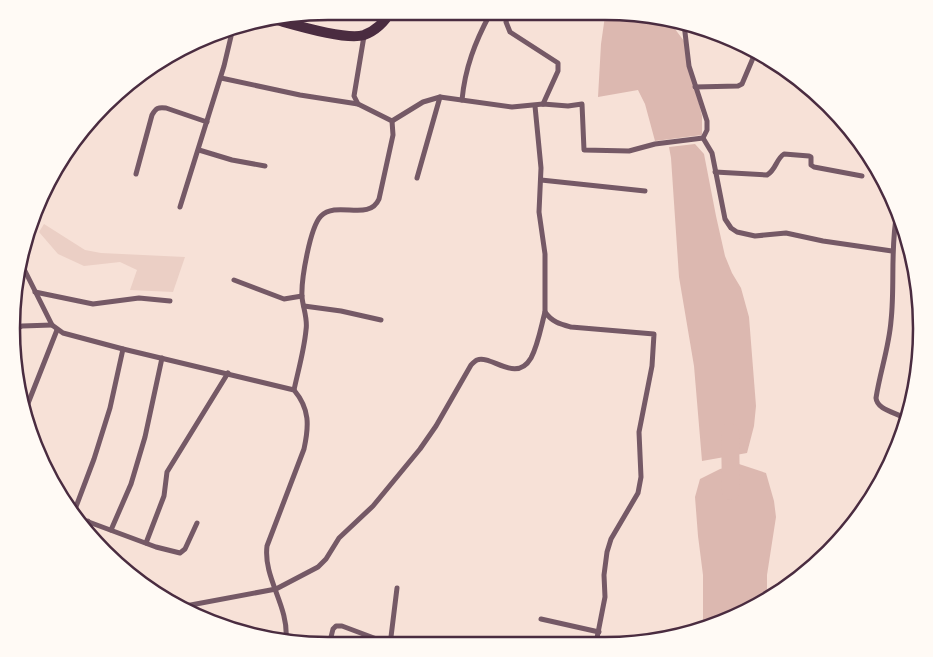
<svg xmlns="http://www.w3.org/2000/svg" width="933" height="657" viewBox="0 0 933 657" font-family="Lato,sans-serif">
<style>
.green{fill:#ebcfc5}
.water{fill:#dcb8b0}
.lines{fill:none;stroke-linecap:round;stroke-linejoin:round}
.river{stroke:#dcb8b0;stroke-width:18}
.minor{stroke:#755966;stroke-width:5}
.primary{stroke:#4a2c40;stroke-width:10}
.rim{fill:none;stroke:#4a2c40;stroke-width:2.5}
</style>
<rect width="100%" height="100%" fill="#f7e1d7"/>
<polygon class="green" points="44,224 85,250 101,253 185,257 173,292 130,290 137,270 120,262 84,266 58,254 39,232"/>
<g class="water">
<polygon points="605,16 667,17 675,21 675,29 684,41 702,116 702,135 655,141 645,104 638,90 598,97 601,44"/>
<polygon points="695,144 704,154 716,216 725,256 732,273 741,288 749,317 756,406 754,426 747,453 702,461 694,366 679,277 671,158 669,147"/>
<polygon points="739,464 766,473 774,501 776,517 767,575 767,598 745,613 703,626 703,575 698,536 695,497 700,479 720,469"/>
</g>
<g class="lines">
<polyline class="river" points="730,432 731,491"/>
<g class="minor">
<polyline points="508,15 506,22 510,32 558,63 558,71 543,104"/>
<polyline points="294,24 297,15"/>
<polyline points="684,24 689,66 707,121 707,130 703,138"/>
<polyline points="221,78 300,95 358,104"/>
<polyline points="695,87 738,86 742,84 756,51"/>
<path d="M462,100C465,68 475,42 490,14"/>
<path d="M535,106L541,168L539,212L545,254V312C552,322 560,324 571,327L654,334L652,366L639,432L641,477L638,493L611,539L607,552L604,575L605,597L596,643"/>
<polyline points="392,121 423,102 440,97 512,107 543,104 568,106 582,104 584,150 629,151 655,144 703,138 712,153 725,219 731,228 737,232 755,236 786,233 823,241 892,251"/>
<polyline points="199,150 232,160 265,166"/>
<path d="M715,172L767,175C776,170 776,159 784,154L809,156L811,157V165L814,167L862,176"/>
<path d="M136,174L152,115C156,108 158,107 166,108L207,122"/>
<polyline points="417,178 440,97"/>
<polyline points="541,180 645,191"/>
<polyline points="180,207 224,66 233,28"/>
<path d="M897,212C890,249 895,285 891,321C889,347 880,372 876,398C877,409 893,412 903,417"/>
<path d="M21,263L52,325L63,333L123,349L294,390C310,409 309,426 304,449L267,546C263,578 289,606 286,639"/>
<polyline points="234,280 284,299 302,296"/>
<polyline points="35,292 93,304 139,298 170,301"/>
<polyline points="304,306 341,311 381,320"/>
<polyline points="14,330 22,326 52,325"/>
<path d="M294,390C298,371 304,351 306,330C308,319 303,308 302,297C301,280 310,227 321,216C337,200 369,222 379,199L393,135L392,121L358,104L354,96L364,36"/>
<polyline points="25,411 57,330"/>
<polyline points="74,512 94,459 110,408 123,349"/>
<polyline points="78,518 156,547 180,553 185,549 197,523"/>
<polyline points="85,530 88,521"/>
<polyline points="111,530 131,484 145,437 162,358"/>
<polyline points="146,543 164,496 167,472 228,373"/>
<path d="M180,607L276,589L318,567L326,559L339,538L373,506L420,449L436,426L471,365C472,364 475,361 477,360C491,354 516,384 531,358C538,345 541,327 545,312"/>
<polyline points="541,619 599,632"/>
<polyline points="329,645 333,629 336,626 342,626 390,644"/>
<polyline points="390,645 397,588"/>
</g>
<path class="primary" d="M273,19C292,24 346,41 364,35C375,31 385,22 390,12"/>
</g>
<path d="M0 0H933V657H0ZM328 20H605A308 308 0 0 1 913 328V329A308 308 0 0 1 605 637H328A308 308 0 0 1 20 329V328A308 308 0 0 1 328 20Z" fill="#fffaf5" fill-rule="evenodd"/>
<path class="rim" d="M328 20H605A308 308 0 0 1 913 328V329A308 308 0 0 1 605 637H328A308 308 0 0 1 20 329V328A308 308 0 0 1 328 20Z"/>
</svg>
